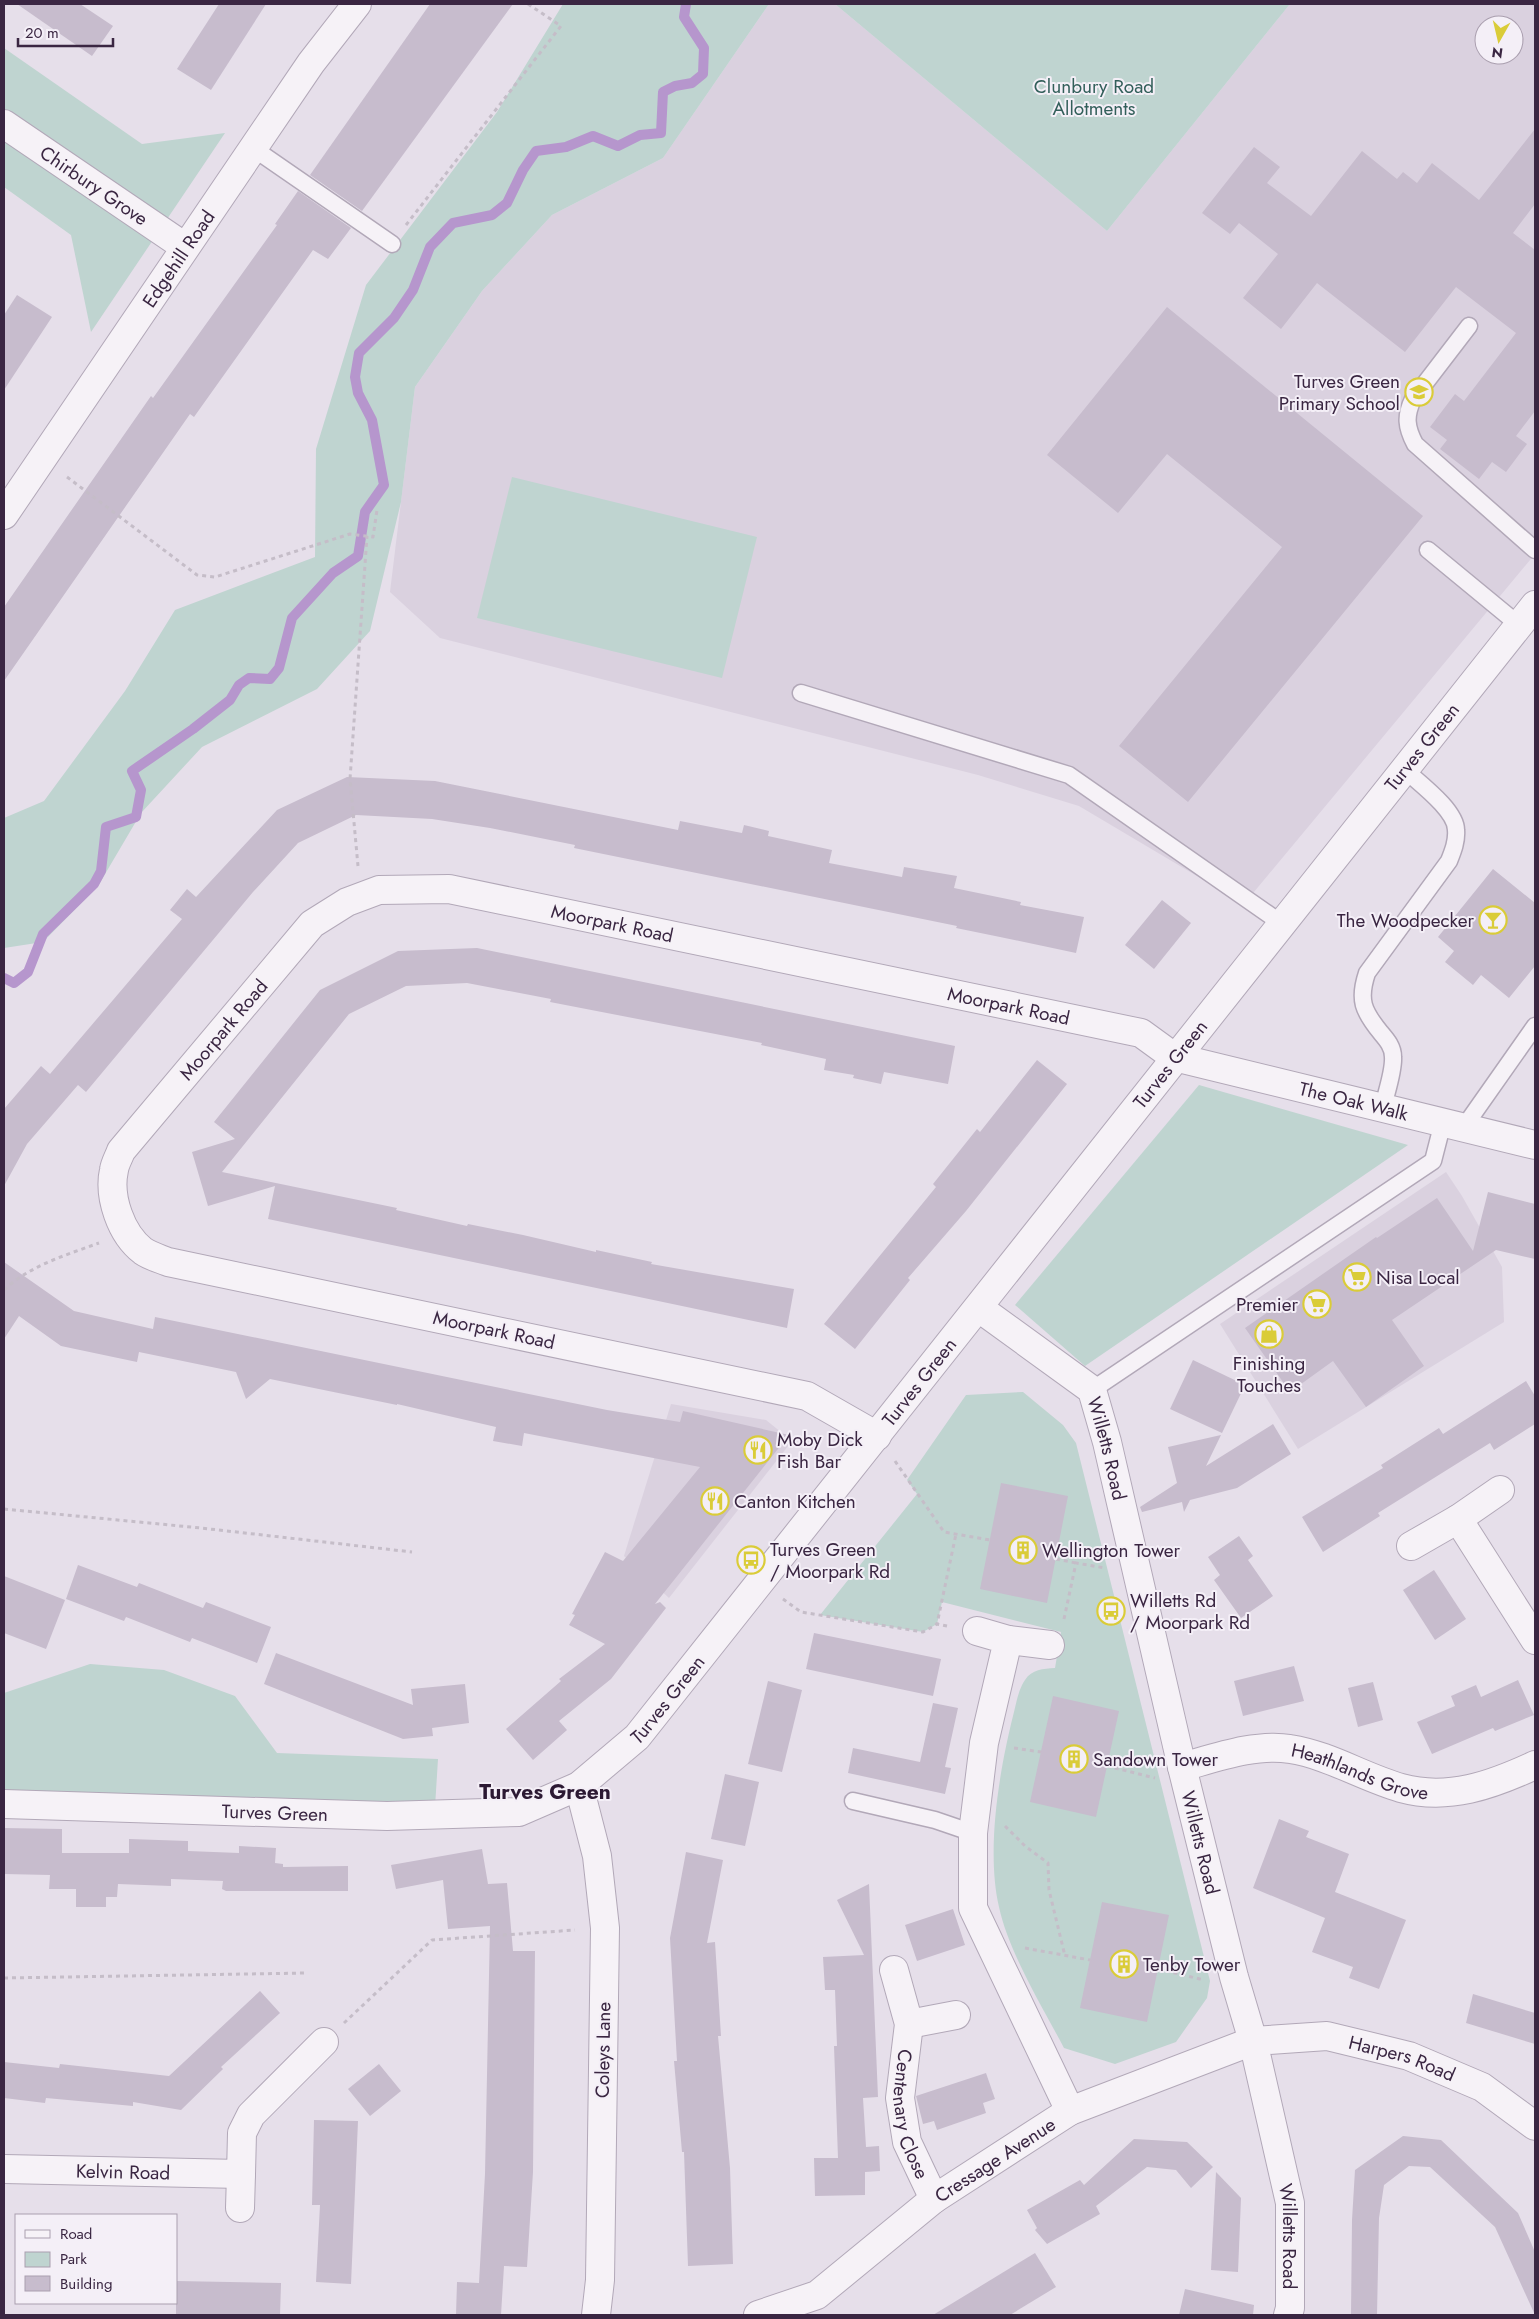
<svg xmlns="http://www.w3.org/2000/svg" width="1539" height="2319" viewBox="0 0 1539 2319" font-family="Jost,sans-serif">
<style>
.built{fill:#dad1df;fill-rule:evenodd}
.green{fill:#bfd4d0}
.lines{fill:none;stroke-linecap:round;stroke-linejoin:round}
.stream{stroke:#b696cd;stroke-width:10}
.building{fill:#c7bccd}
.service-casing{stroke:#b2a8b8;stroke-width:19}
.minor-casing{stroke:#b2a8b8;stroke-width:30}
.tertiary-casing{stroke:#b2a8b8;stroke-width:30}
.path{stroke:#c5bdc8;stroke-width:3;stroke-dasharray:4 4;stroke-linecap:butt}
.service{stroke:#f6f2f7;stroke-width:16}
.minor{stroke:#f6f2f7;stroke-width:28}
.tertiary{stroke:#f6f2f7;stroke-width:28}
.labels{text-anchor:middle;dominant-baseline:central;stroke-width:4;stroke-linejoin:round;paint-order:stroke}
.park-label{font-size:19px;fill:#325f5a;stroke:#f4eff7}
.street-label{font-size:19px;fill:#3a2642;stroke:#f4eff7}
.poi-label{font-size:19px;fill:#3a2642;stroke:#f4eff7;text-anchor:start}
.quarter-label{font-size:21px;font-weight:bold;fill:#2c1933;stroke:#f4eff7}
</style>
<rect width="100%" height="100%" fill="#e6dfea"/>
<g class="built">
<path d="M769,4H835L1107,231L1290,4H1535V554L1244,904L1079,806L978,775L440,638L390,592L415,387L482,291L552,215L663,158ZM1484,25H1514V55H1484Z"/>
<polygon points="1446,1172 1462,1196 1502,1267 1504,1322 1298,1449 1220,1324"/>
<polygon points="671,1404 766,1420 792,1441 669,1598 624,1556"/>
</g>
<g class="green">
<polygon points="563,4 769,4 663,158 552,215 482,291 415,387 401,502 370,631 317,689 202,747 141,813 98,886 43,942 4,948 4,818 44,801 125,691 175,610 315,557 316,449 366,285 497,112"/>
<polygon points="835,4 1290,4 1107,231"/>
<polygon points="4,48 142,144 225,133 91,332 71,235 4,187"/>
<polygon points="512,477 757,537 722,678 477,618"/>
<polygon points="1199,1085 1408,1145 1085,1366 1015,1305"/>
<path d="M1023,1392L1063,1425L1076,1443L1210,1981L1207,1998L1176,2042L1115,2064L1064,2048C1042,2006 1009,1953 999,1907C986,1851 999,1772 1013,1716C1016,1705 1018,1690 1025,1680C1032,1669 1043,1669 1055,1668L1061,1632L942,1602L937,1624L923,1632L820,1615L917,1494L907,1480L966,1395Z"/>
<polygon points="90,1664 164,1670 235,1696 277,1753 438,1759 435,1807 4,1795 4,1693"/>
</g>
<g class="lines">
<polyline class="stream" points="4,978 14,983 28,972 43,934 94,884 101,871 106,827 136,817 141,790 132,771 193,729 230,700 239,685 249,678 270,679 279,668 292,618 333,573 358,556 365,512 384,485 372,420 358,393 355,377 359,353 394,318 413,290 430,247 453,223 492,215 507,203 523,170 536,151 566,147 593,136 618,146 640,135 661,133 663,92 675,86 692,83 703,74 704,48 684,17 686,4"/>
</g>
<g class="building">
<polygon points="17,4 80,4 113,26 92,56"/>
<polygon points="219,4 266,4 211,90 177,69"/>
<polygon points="430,4 513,4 362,211 310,175"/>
<polygon points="1535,129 1535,204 1513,233 1535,250 1535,411 1516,436 1527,444 1506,472 1492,462 1479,479 1440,449 1447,440 1430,427 1455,394 1464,401 1516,333 1456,287 1405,352 1317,283 1281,329 1243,298 1278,254 1239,223 1230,234 1202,213 1254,147 1280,167 1267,183 1311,216 1362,151 1397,179 1403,172 1417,183 1432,163 1479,200"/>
<polygon points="298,191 351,228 328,259 313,250 194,417 190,414 4,681 4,607 151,396 153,398 277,225 275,224"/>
<polygon points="17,295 52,317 4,390 4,315"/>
<polygon points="1167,307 1423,516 1188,802 1119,746 1282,547 1167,454 1118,513 1047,455"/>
<polygon points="347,777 435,781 678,830 680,821 742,833 744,825 769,831 768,836 832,850 829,863 902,877 904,867 957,876 954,888 1021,902 1020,905 1084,917 1076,953 1000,937 956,928 957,926 574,848 575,845 490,828 432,819 356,815 298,843 253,892 86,1092 78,1085 27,1144 4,1186 4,1109 41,1066 50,1074 182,919 170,910 187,889 196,897 277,810"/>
<polygon points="1493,869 1535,903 1535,966 1509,998 1481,975 1473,985 1445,962 1454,951 1438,937"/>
<polygon points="1162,900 1191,923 1154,969 1125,945"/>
<polygon points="477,948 955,1046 948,1084 884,1072 881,1084 853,1078 854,1075 824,1070 826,1059 761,1045 762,1043 550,1002 551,999 467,983 406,986 349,1014 222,1172 397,1208 396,1210 467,1226 468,1224 523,1235 596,1252 596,1250 652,1262 651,1264 794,1289 787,1328 268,1219 275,1186 208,1206 192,1152 235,1139 214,1122 320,990 398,951"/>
<polygon points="1037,1060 1067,1084 966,1211 908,1278 910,1280 855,1349 824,1324 936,1187 933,1184 977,1129 980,1132"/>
<polygon points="1488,1192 1535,1204 1535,1259 1496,1250 1392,1320 1424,1366 1366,1407 1333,1361 1290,1392 1245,1328 1376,1237 1377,1238 1437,1198 1473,1251"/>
<polygon points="4,1262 74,1311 153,1329 155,1317 607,1410 680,1422 683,1411 789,1435 655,1604 660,1602 666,1608 611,1679 559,1721 567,1730 533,1760 506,1729 561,1681 559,1679 605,1644 569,1625 575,1615 572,1614 605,1552 623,1561 700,1467 524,1433 522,1446 493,1441 496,1427 397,1404 397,1405 270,1379 246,1399 236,1372 139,1352 137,1362 61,1346 19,1316 4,1339"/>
<polygon points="1193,1360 1245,1385 1222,1433 1170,1409"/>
<polygon points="1526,1381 1535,1396 1535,1424 1494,1450 1490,1443 1378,1513 1380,1516 1323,1552 1302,1517 1383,1468 1381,1465 1439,1428 1443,1434"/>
<polygon points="1273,1424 1291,1454 1237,1488 1190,1500 1184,1512 1182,1502 1142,1512 1140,1507 1177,1483 1168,1447 1221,1435 1206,1466"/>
<polygon points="1001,1483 1068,1496 1047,1603 980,1589"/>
<polygon points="1239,1536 1253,1556 1248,1560 1273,1596 1241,1618 1214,1580 1220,1575 1208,1557"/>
<polygon points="78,1565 137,1587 139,1583 203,1608 206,1602 271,1627 257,1663 192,1638 190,1642 126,1617 124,1621 66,1599"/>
<polygon points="1434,1570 1466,1619 1435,1640 1403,1590"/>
<polygon points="4,1576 65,1600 46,1649 4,1633"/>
<polygon points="814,1633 941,1659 933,1696 806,1669"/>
<polygon points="276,1653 413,1705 411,1689 465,1684 469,1723 432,1728 433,1736 403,1739 264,1684"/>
<polygon points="1294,1666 1304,1701 1243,1716 1234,1681"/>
<polygon points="1518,1680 1534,1715 1495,1731 1493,1728 1432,1754 1417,1722 1455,1706 1451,1696 1476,1685 1481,1697"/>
<polygon points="768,1681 802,1690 782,1772 748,1764"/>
<polygon points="1373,1682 1383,1720 1358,1727 1348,1688"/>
<polygon points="1053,1696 1119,1711 1096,1817 1030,1802"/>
<polygon points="933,1703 958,1708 945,1767 951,1768 945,1794 848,1773 853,1748 920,1762"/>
<polygon points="725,1774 759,1782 745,1846 711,1839"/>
<polygon points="1279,1819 1309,1831 1306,1837 1349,1854 1335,1892 1406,1920 1379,1989 1349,1978 1353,1967 1312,1952 1325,1918 1253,1888"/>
<polygon points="4,1828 62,1829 62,1853 129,1853 129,1839 188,1841 188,1851 239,1853 239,1846 276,1848 275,1863 283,1864 283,1867 348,1866 348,1891 226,1891 222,1889 223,1881 171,1879 171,1886 118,1884 117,1897 106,1897 106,1907 76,1907 76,1889 49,1889 50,1875 4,1874"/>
<polygon points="482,1849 488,1884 507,1883 513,1951 535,1951 533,2172 527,2267 504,2266 501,2315 456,2315 457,2282 479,2283 485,2174 490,1926 448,1929 443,1880 396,1889 391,1865"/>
<polygon points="686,1852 723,1860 707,1943 715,1942 721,2036 718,2036 730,2168 733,2264 688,2266 684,2152 682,2152 674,2061 677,2061 670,1938"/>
<polygon points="869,1884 878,2097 863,2098 866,2147 879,2146 880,2171 865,2172 865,2195 815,2196 814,2158 838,2158 834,2046 837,2046 835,1990 825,1990 823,1957 864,1955 837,1900"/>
<polygon points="1102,1902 1169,1915 1147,2022 1080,2008"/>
<polygon points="953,1909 965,1945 917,1961 905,1925"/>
<polygon points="260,1991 280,2013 221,2067 223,2069 181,2110 133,2102 133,2106 46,2098 45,2103 4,2098 4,2062 59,2068 60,2064 169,2076"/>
<polygon points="1473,1994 1535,2013 1535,2044 1466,2023"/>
<polygon points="379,2064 401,2091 370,2116 348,2089"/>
<polygon points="986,2073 995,2099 983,2103 986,2113 937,2130 934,2121 923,2124 916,2096"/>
<polygon points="314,2120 358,2121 351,2284 316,2282 320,2205 312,2205"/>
<polygon points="1403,2136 1441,2140 1518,2213 1535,2252 1535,2315 1495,2227 1430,2167 1409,2166 1384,2185 1379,2218 1377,2315 1351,2315 1352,2220 1355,2170"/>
<polygon points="1134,2139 1187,2142 1213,2167 1191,2188 1176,2170 1147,2167 1096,2206 1100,2214 1047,2244 1035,2230 1037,2228 1027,2210 1080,2180 1084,2185"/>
<polygon points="1216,2172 1241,2198 1238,2272 1211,2270"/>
<polygon points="1035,2253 1056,2287 1010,2315 933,2315"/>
<polygon points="176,2281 281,2283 280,2315 176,2315"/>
<polygon points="1185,2289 1254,2305 1253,2315 1179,2315"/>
</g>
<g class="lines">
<g class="service-casing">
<g id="service">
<polyline points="253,148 392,244"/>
<path d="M1469,326L1413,399C1405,416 1406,427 1415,444L1535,550"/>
<polyline points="1428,550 1519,625"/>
<polyline points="801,693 1069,775 1281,923"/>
<path d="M1383,1107C1386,1093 1394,1071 1393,1057C1393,1047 1387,1040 1381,1033C1363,1011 1358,1000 1367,973L1449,861C1453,851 1457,841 1456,830C1456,810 1419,783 1404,769"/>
<polyline points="1464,1127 1535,1026"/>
<polyline points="1092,1390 1433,1161 1443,1122"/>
<polyline points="853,1801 935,1820 973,1833"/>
</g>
</g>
<g class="minor-casing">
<g id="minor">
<path id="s1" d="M4,124L185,247"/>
<path id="s2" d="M4,515L311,63L357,4"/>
<path id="s3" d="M979,1308L1092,1390L1107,1442L1182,1767L1234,1977L1253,2041L1290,2203V2308L1288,2315"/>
<path id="s4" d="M877,1436L807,1396L168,1262C161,1259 150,1256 143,1251C121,1234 108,1197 114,1170C115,1163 119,1157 121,1151L312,924L347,902L379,890L449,889L1141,1033L1174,1057L1535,1145"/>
<polyline points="1458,1519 1535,1640"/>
<polyline points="1411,1546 1458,1519 1500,1490"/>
<polyline points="977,1631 1008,1640 984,1743 973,1833 973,1908 1070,2111"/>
<polyline points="1008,1640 1050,1645"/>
<path id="s5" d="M1182,1767C1215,1758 1257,1743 1290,1749C1329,1755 1363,1777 1401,1788C1448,1801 1492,1785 1535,1765"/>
<polyline points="579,1786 597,1856 605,1928 600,2280 596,2315"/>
<path id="s6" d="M894,1970L909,2024L900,2098L907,2142L934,2199"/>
<polyline points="909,2024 956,2015"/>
<path id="s7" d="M4,2169L241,2174L242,2133L251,2115L324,2042"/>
<polyline points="240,2208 241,2174"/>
<path id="s8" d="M758,2315L817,2295L934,2199L1070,2111L1253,2041L1327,2036L1409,2056L1482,2087L1535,2126"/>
</g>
</g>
<g class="tertiary-casing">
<g id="tertiary">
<path id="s9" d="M4,1804L387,1816L519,1812L579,1786L637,1737C938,1360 1234,980 1535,605"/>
</g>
</g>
<g class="path">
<polyline points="406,225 561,26 528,4"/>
<polyline points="67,477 197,575 215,577 350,534 373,537 377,510"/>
<polyline points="358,866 350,779 367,536"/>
<path d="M4,1290C29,1266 66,1255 99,1243"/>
<polyline points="895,1461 944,1532 990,1540"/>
<polyline points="4,1509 201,1528 412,1552"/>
<polyline points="1056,1559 1076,1563"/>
<polyline points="783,1599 801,1612 923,1632 937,1624"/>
<polyline points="1064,1619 1076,1563 1105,1568"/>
<polyline points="947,1626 937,1624 956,1534"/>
<polyline points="1014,1748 1041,1752"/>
<polyline points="1107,1766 1155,1778"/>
<polyline points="1005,1826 1025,1846 1048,1863 1049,1890 1065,1956"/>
<polyline points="1025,1948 1090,1960"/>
<polyline points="1158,1969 1204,1980"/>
<polyline points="4,1978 307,1973"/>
<polyline points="344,2023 432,1940 575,1930"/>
</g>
<use href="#service" class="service"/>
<use href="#minor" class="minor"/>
<use href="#tertiary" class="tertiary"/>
</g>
<defs>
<g id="school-ring" transform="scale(1.4375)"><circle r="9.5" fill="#f4eff7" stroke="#dacc38" stroke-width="1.5"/><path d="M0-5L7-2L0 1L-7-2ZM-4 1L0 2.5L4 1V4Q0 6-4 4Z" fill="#dacc38"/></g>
<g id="bar-ring" transform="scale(1.4375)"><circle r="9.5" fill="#f4eff7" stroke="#dacc38" stroke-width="1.5"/><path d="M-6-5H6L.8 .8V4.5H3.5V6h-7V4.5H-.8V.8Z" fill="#dacc38"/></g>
<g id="supermarket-ring" transform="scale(1.4375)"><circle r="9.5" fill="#f4eff7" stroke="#dacc38" stroke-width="1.5"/><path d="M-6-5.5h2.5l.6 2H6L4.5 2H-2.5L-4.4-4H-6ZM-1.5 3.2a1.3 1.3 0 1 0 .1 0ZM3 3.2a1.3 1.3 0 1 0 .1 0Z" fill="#dacc38"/></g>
<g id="shop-ring" transform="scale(1.4375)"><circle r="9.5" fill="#f4eff7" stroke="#dacc38" stroke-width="1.5"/><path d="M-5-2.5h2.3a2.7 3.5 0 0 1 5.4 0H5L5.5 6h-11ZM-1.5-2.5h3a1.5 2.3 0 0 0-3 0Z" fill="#dacc38"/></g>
<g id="restaurant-ring" transform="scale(1.4375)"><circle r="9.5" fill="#f4eff7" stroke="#dacc38" stroke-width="1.5"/><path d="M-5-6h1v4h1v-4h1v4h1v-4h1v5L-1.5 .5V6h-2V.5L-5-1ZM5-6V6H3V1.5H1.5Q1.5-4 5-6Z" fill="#dacc38"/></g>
<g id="building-ring" transform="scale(1.4375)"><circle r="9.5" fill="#f4eff7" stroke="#dacc38" stroke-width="1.5"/><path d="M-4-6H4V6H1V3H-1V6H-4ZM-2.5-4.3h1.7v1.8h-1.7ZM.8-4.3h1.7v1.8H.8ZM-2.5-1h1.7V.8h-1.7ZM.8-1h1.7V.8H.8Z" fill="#dacc38"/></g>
<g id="bus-ring" transform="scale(1.4375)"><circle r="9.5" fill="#f4eff7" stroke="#dacc38" stroke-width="1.5"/><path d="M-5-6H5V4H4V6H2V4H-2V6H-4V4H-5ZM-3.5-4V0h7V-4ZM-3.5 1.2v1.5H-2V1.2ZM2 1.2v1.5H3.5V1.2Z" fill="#dacc38"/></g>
</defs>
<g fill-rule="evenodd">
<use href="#school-ring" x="1419" y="392"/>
<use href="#bar-ring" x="1493" y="920"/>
<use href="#supermarket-ring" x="1357" y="1277"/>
<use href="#supermarket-ring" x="1317" y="1304"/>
<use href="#shop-ring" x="1269" y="1334"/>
<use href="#restaurant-ring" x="758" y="1450"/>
<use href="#restaurant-ring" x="715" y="1501"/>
<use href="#building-ring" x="1023" y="1550"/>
<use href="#bus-ring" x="751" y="1560"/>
<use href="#bus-ring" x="1111" y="1611"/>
<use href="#building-ring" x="1074" y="1759"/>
<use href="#building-ring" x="1124" y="1964"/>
</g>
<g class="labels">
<g class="park-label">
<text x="1094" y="86">Clunbury Road<tspan x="1094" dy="22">Allotments</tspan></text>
</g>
<g class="street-label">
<text stroke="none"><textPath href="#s1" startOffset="109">Chirbury Grove</textPath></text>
<text stroke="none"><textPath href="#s2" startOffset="310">Edgehill Road</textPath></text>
<text stroke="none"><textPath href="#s9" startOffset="1920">Turves Green</textPath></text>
<text stroke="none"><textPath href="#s4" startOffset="1480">Moorpark Road</textPath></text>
<text stroke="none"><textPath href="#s4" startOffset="1885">Moorpark Road</textPath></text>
<text stroke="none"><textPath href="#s4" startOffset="1030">Moorpark Road</textPath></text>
<text stroke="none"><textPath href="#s9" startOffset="1515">Turves Green</textPath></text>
<text stroke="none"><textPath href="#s4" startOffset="2246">The Oak Walk</textPath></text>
<text transform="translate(494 1330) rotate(12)">Moorpark Road</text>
<text stroke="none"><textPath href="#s9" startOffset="1110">Turves Green</textPath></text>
<text stroke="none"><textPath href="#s3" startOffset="200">Willetts Road</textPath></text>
<text stroke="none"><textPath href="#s9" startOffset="705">Turves Green</textPath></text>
<text stroke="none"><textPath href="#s5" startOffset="184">Heathlands Grove</textPath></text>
<text stroke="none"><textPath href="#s9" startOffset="271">Turves Green</textPath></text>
<text stroke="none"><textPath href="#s3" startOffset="605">Willetts Road</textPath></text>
<text transform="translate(603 2050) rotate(-89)">Coleys Lane</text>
<text stroke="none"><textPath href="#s8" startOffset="724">Harpers Road</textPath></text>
<text stroke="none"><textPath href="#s6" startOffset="148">Centenary Close</textPath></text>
<text stroke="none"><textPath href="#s8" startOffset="286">Cressage Avenue</textPath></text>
<text stroke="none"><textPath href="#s7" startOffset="119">Kelvin Road</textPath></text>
<text stroke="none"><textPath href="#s3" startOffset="1010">Willetts Road</textPath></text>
</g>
<g class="poi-label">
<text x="1400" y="381" text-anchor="end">Turves Green<tspan x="1400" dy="22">Primary School</tspan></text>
<text x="1474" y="920" text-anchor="end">The Woodpecker</text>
<text x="1376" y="1277">Nisa Local</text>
<text x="1298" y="1304" text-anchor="end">Premier</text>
<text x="1269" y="1363" text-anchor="middle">Finishing<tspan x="1269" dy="22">Touches</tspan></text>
<text x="777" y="1439">Moby Dick<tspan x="777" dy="22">Fish Bar</tspan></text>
<text x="734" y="1501">Canton Kitchen</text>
<text x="770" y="1549">Turves Green<tspan x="770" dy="22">/ Moorpark Rd</tspan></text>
<text x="1042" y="1550">Wellington Tower</text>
<text x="1130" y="1600">Willetts Rd<tspan x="1130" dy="22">/ Moorpark Rd</tspan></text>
<text x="1093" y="1759">Sandown Tower</text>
<text x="1143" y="1964">Tenby Tower</text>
</g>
<g class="quarter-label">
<text x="545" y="1792">Turves Green</text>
</g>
</g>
<rect width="1539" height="2319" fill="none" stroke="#3a2642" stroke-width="10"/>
<rect x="15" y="2214" width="162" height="90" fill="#f4eff7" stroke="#aa9faf"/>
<rect x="25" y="2230" width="25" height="8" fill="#f6f2f7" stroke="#aa9faf"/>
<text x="60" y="2239" font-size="15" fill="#3a2642">Road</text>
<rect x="25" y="2252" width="25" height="15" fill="#bfd4d0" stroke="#aa9faf"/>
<text x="60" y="2264" font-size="15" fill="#3a2642">Park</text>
<rect x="25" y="2276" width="25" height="15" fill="#c7bccd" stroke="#aa9faf"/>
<text x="60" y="2289" font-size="15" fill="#3a2642">Building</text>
<g transform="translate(1499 40) rotate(188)"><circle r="24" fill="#f4eff7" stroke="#aa9faf"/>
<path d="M0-4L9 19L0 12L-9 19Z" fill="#dacc38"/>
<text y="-8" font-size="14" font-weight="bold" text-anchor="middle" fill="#3a2642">N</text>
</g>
<path d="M18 38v8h95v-8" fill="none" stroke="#3a2642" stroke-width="2.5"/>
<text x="25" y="38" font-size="15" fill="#3a2642" stroke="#f4eff7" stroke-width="4" paint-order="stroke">20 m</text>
</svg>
